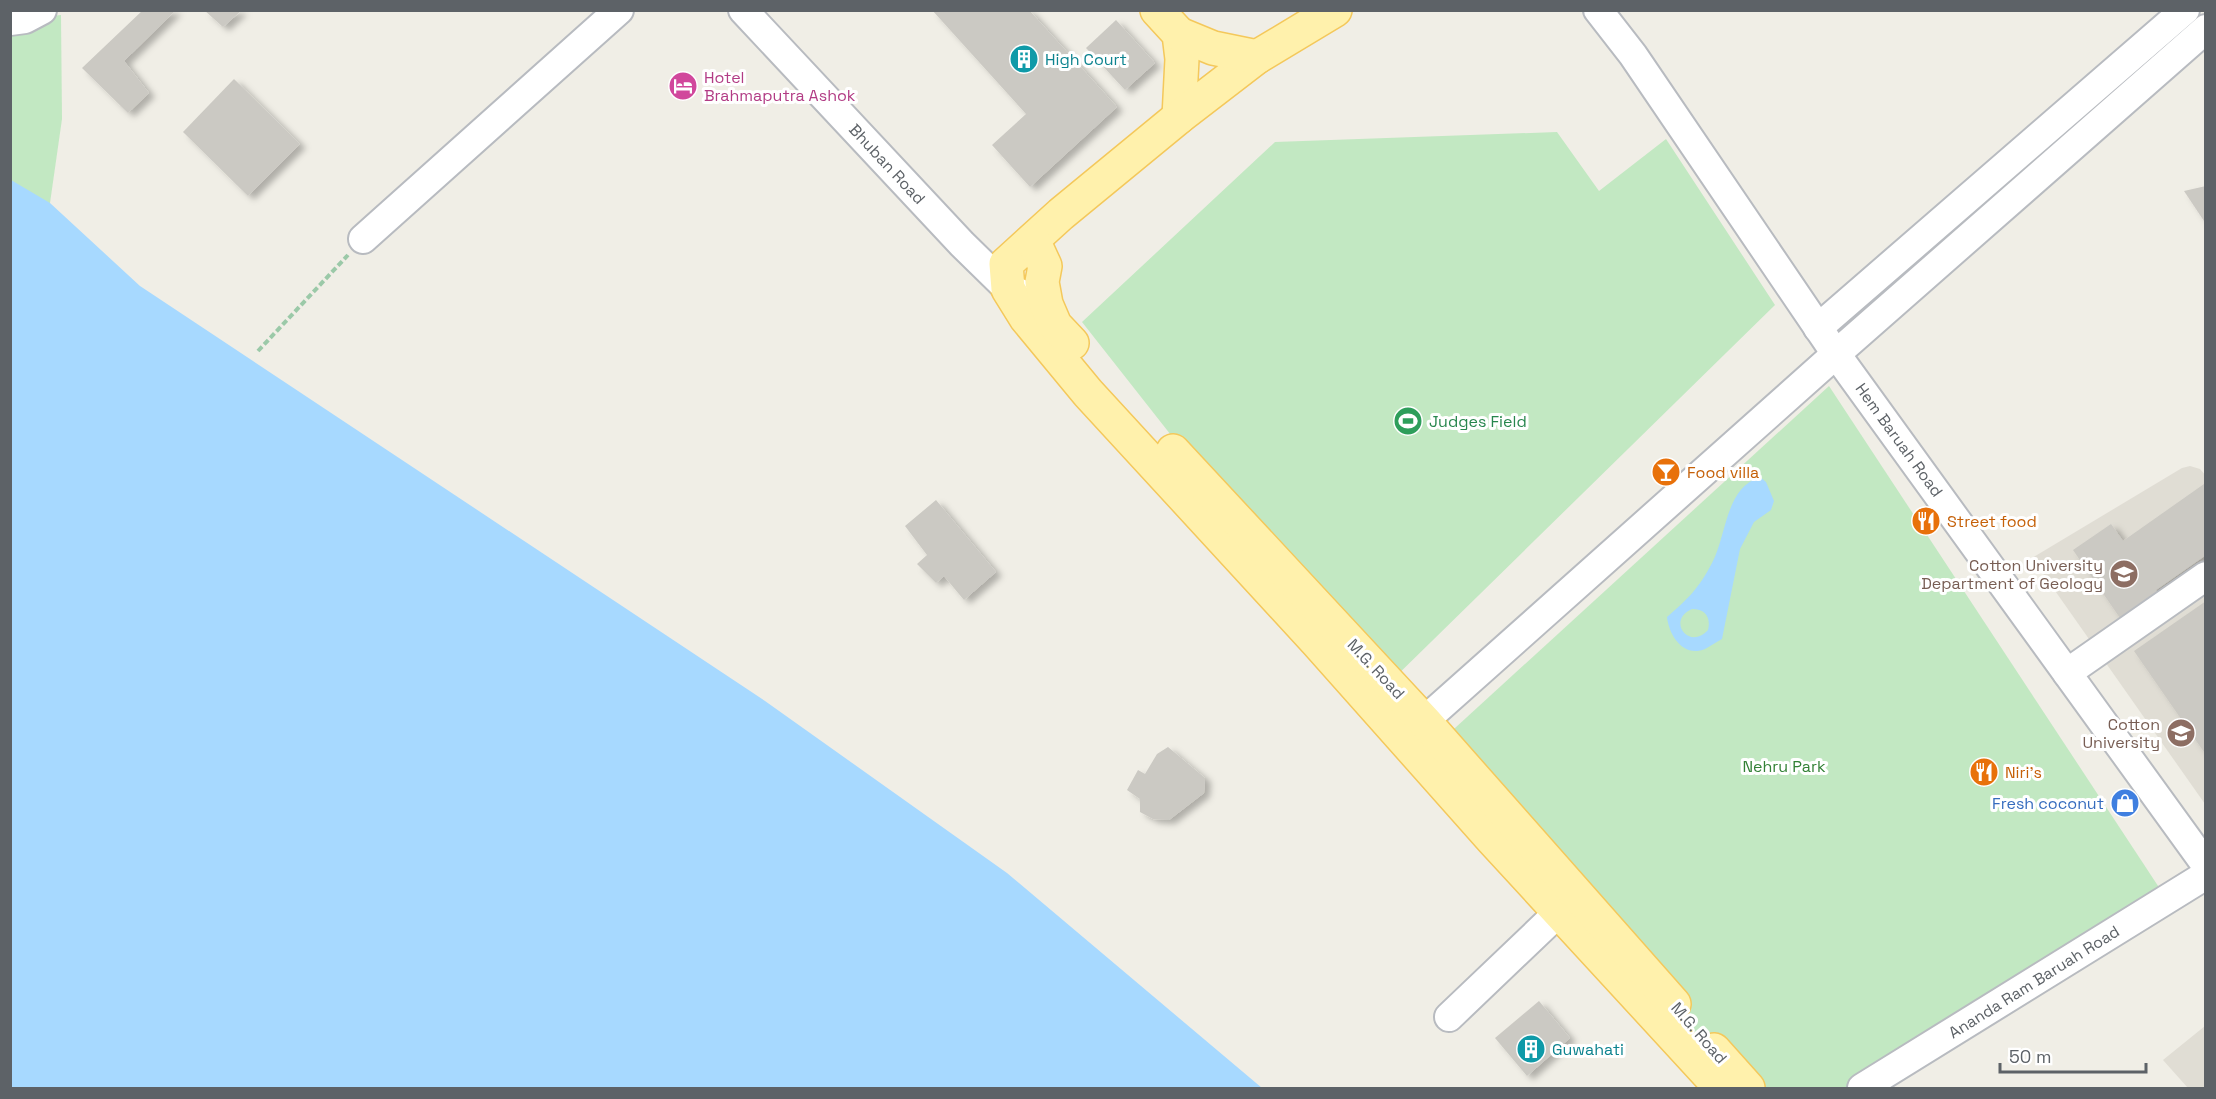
<svg xmlns="http://www.w3.org/2000/svg" width="2216" height="1099" viewBox="0 0 2216 1099" font-family="'Space Grotesk',sans-serif">
<style>
.education{fill:#e0ddd4}
.green{fill:#c2e8c2}
.water{fill:#a7d9ff;fill-rule:evenodd}
.building{fill:#cbc9c3;filter:url(#shadow)}
.lines{fill:none;stroke-linecap:round;stroke-linejoin:round}
.minor-casing{stroke:#b8bbc0;stroke-width:32}
.major-casing{stroke:#f4c85b;stroke-width:36}
.path{stroke:#9bc9a8;stroke-width:4;stroke-dasharray:6 3;stroke-linecap:butt}
.minor{stroke:#fff;stroke-width:28}
.major{stroke:#fff1ac;stroke-width:33}
.labels{text-anchor:middle;dominant-baseline:central;stroke-width:6;stroke-linejoin:round;paint-order:stroke}
.culture-label{font-size:16px;fill:#0d838f;stroke:#fff;text-anchor:start}
.hotel-label{font-size:16px;fill:#b23c85;stroke:#fff;text-anchor:start}
.street-label{font-size:16px;fill:#5d6267;stroke:#fff}
.leisure-label{font-size:16px;fill:#27864d;stroke:#fff;text-anchor:start}
.food-label{font-size:16px;fill:#c56008;stroke:#fff;text-anchor:start}
.education-label{font-size:16px;fill:#785e54;stroke:#fff;text-anchor:end}
.park-label{font-size:16px;fill:#328135;stroke:#fff}
.shop-label{font-size:16px;fill:#366cbe;stroke:#fff;text-anchor:end}
</style>
<defs>
<filter id="shadow"><feDropShadow dx="6" dy="4" stdDeviation="3" flood-color="#0004"/></filter>
</defs>
<rect width="100%" height="100%" fill="#f0eee6"/>
<g class="education">
<polygon points="2190,466 2200,469 2206,476 2205,804 2032,558 2182,468"/>
<polygon points="2205,1026 2205,1088 2188,1088 2163,1060"/>
</g>
<g class="green">
<polygon points="61,15 62,119 50,203 11,220 11,20"/>
<polygon points="1557,132 1599,191 1666,139 1775,305 1385,687 1237,519 1082,322 1275,142"/>
<polygon points="1829,386 2164,895 1861,1088 1746,1088 1431,750"/>
</g>
<g class="water">
<polygon points="11,180 50,203 140,286 765,701 1007,873 1262,1088 11,1088"/>
<path d="M1760,477L1766,482L1774,501L1771,510L1754,522L1740,549L1722,639C1716,642 1711,646 1705,649C1683,658 1669,635 1667,617C1688,599 1699,588 1712,563C1727,535 1725,488 1760,477ZM1692,609C1706,609 1711,618 1708,630C1689,651 1666,620 1692,609Z"/>
</g>
<g class="building">
<polygon points="143,10 176,10 124,61 149,93 128,113 82,68"/>
<polygon points="204,10 242,10 223,27"/>
<polygon points="932,10 1029,10 1117,107 1030,187 992,145 1026,114"/>
<polygon points="1116,20 1155,63 1125,90 1086,48"/>
<polygon points="234,79 300,144 248,196 183,132"/>
<polygon points="2206,186 2206,224 2184,191"/>
<polygon points="2204,484 2206,487 2206,555 2156,590 2167,605 2129,631 2073,550 2111,524 2123,541"/>
<polygon points="936,500 996,572 964,600 944,576 936,583 917,564 927,555 905,526"/>
<polygon points="2206,601 2206,755 2134,651"/>
<polygon points="1168,747 1205,778 1204,793 1169,820 1153,819 1140,812 1140,799 1127,790 1138,770 1145,774 1157,754"/>
<polygon points="1539,1001 1570,1038 1527,1076 1495,1038"/>
</g>
<g class="lines">
<g class="minor-casing">
<g id="minor">
<polyline points="743,10 962,244 1008,289 1020,293"/>
<polyline points="1598,10 1633,55 1836,354 2206,865"/>
<polyline points="10,21 25,19 42,10"/>
<polyline points="363,239 619,10"/>
<polyline points="1818,328 2185,10"/>
<polyline points="2067,673 2206,576"/>
<polyline points="1424,721 1836,354 2206,29"/>
<polyline points="1449,1017 1559,912"/>
<polyline points="1862,1088 2206,875"/>
</g>
</g>
<g class="major-casing">
<g id="major">
<polyline points="1157,10 1179,34 1182,59 1179,117"/>
<polyline points="1335,10 1257,57 1179,117 1061,214 1006,264 1008,289 1026,318 1088,393 1317,642 1492,839 1721,1088"/>
<polyline points="1179,34 1213,48 1257,57"/>
<polyline points="1033,240 1045,266 1042,282 1046,304 1055,325 1072,343"/>
<polyline points="1173,451 1424,721 1674,1004"/>
<polyline points="1714,1050 1748,1088"/>
</g>
</g>
<polyline class="path" points="258,351 348,255"/>
<use href="#minor" class="minor"/>
<use href="#major" class="major"/>
</g>
<defs>
<g id="building-disc" transform="scale(1.5)"><circle r="9.5" fill="#0f9aa8" stroke="#fff"/><path d="M-4-6H4V6H1V3H-1V6H-4ZM-2.5-4.3h1.7v1.8h-1.7ZM.8-4.3h1.7v1.8H.8ZM-2.5-1h1.7V.8h-1.7ZM.8-1h1.7V.8H.8Z" fill="#fff"/></g>
<g id="hotel-disc" transform="scale(1.5)"><circle r="9.5" fill="#d1479c" stroke="#fff"/><path d="M-6-4.5h1.5V1H6V5H4.5V3h-9V5H-6ZM-4 0a1.8 1.8 0 1 1 3.6 0ZM.5 0V-2.5h3Q6-2.5 6 0Z" fill="#fff"/></g>
<g id="stadium-disc" transform="scale(1.5)"><circle r="9.5" fill="#2e9e5b" stroke="#fff"/><path d="M0-5a6.5 5 0 1 0 0 10a6.5 5 0 1 0 0-10ZM-3.5-1.8h7v3.6h-7Z" fill="#fff"/></g>
<g id="bar-disc" transform="scale(1.5)"><circle r="9.5" fill="#e8710a" stroke="#fff"/><path d="M-6-5H6L.8 .8V4.5H3.5V6h-7V4.5H-.8V.8Z" fill="#fff"/></g>
<g id="restaurant-disc" transform="scale(1.5)"><circle r="9.5" fill="#e8710a" stroke="#fff"/><path d="M-5-6h1v4h1v-4h1v4h1v-4h1v5L-1.5 .5V6h-2V.5L-5-1ZM5-6V6H3V1.5H1.5Q1.5-4 5-6Z" fill="#fff"/></g>
<g id="university-disc" transform="scale(1.5)"><circle r="9.5" fill="#8d6e63" stroke="#fff"/><path d="M0-5L7-2L0 1L-7-2ZM-4 1L0 2.5L4 1V4Q0 6-4 4Z" fill="#fff"/></g>
<g id="shop-disc" transform="scale(1.5)"><circle r="9.5" fill="#3f7fe0" stroke="#fff"/><path d="M-5-2.5h2.3a2.7 3.5 0 0 1 5.4 0H5L5.5 6h-11ZM-1.5-2.5h3a1.5 2.3 0 0 0-3 0Z" fill="#fff"/></g>
</defs>
<g fill-rule="evenodd">
<use href="#building-disc" x="1024" y="59"/>
<use href="#hotel-disc" x="683" y="86"/>
<use href="#stadium-disc" x="1408" y="421"/>
<use href="#bar-disc" x="1666" y="472"/>
<use href="#restaurant-disc" x="1926" y="521"/>
<use href="#university-disc" x="2124" y="574"/>
<use href="#university-disc" x="2181" y="733"/>
<use href="#restaurant-disc" x="1984" y="772"/>
<use href="#shop-disc" x="2125" y="803"/>
<use href="#building-disc" x="1531" y="1049"/>
</g>
<g class="labels">
<g class="culture-label">
<text x="1045" y="59">High Court</text>
<text x="1552" y="1049">Guwahati</text>
</g>
<g class="hotel-label">
<text x="704" y="77">Hotel<tspan x="704" dy="18">Brahmaputra Ashok</tspan></text>
</g>
<g class="street-label">
<text transform="translate(887 164) rotate(47)">Bhuban Road</text>
<text transform="translate(1899 440) rotate(54)">Hem Baruah Road</text>
<text transform="translate(1376 669) rotate(47)">M.G. Road</text>
<text transform="translate(2034 982) rotate(-32)">Ananda Ram Baruah Road</text>
<text transform="translate(1699 1033) rotate(49)">M.G. Road</text>
</g>
<g class="leisure-label">
<text x="1429" y="421">Judges Field</text>
</g>
<g class="food-label">
<text x="1687" y="472">Food villa</text>
<text x="1947" y="521">Street food</text>
<text x="2005" y="772">Niri's</text>
</g>
<g class="education-label">
<text x="2103" y="565">Cotton University<tspan x="2103" dy="18">Department of Geology</tspan></text>
<text x="2160" y="724">Cotton<tspan x="2160" dy="18">University</tspan></text>
</g>
<g class="park-label">
<text x="1784" y="766">Nehru Park</text>
</g>
<g class="shop-label">
<text x="2104" y="803">Fresh coconut</text>
</g>
</g>
<rect width="2216" height="1099" fill="none" stroke="#5d6267" stroke-width="24"/>
<path d="M2000 1063v9h146v-9" fill="none" stroke="#5d6267" stroke-width="3"/>
<text x="2009" y="1063" font-size="18" fill="#5d6267" stroke="#ffffff" stroke-width="4.5" paint-order="stroke">50 m</text>
</svg>
